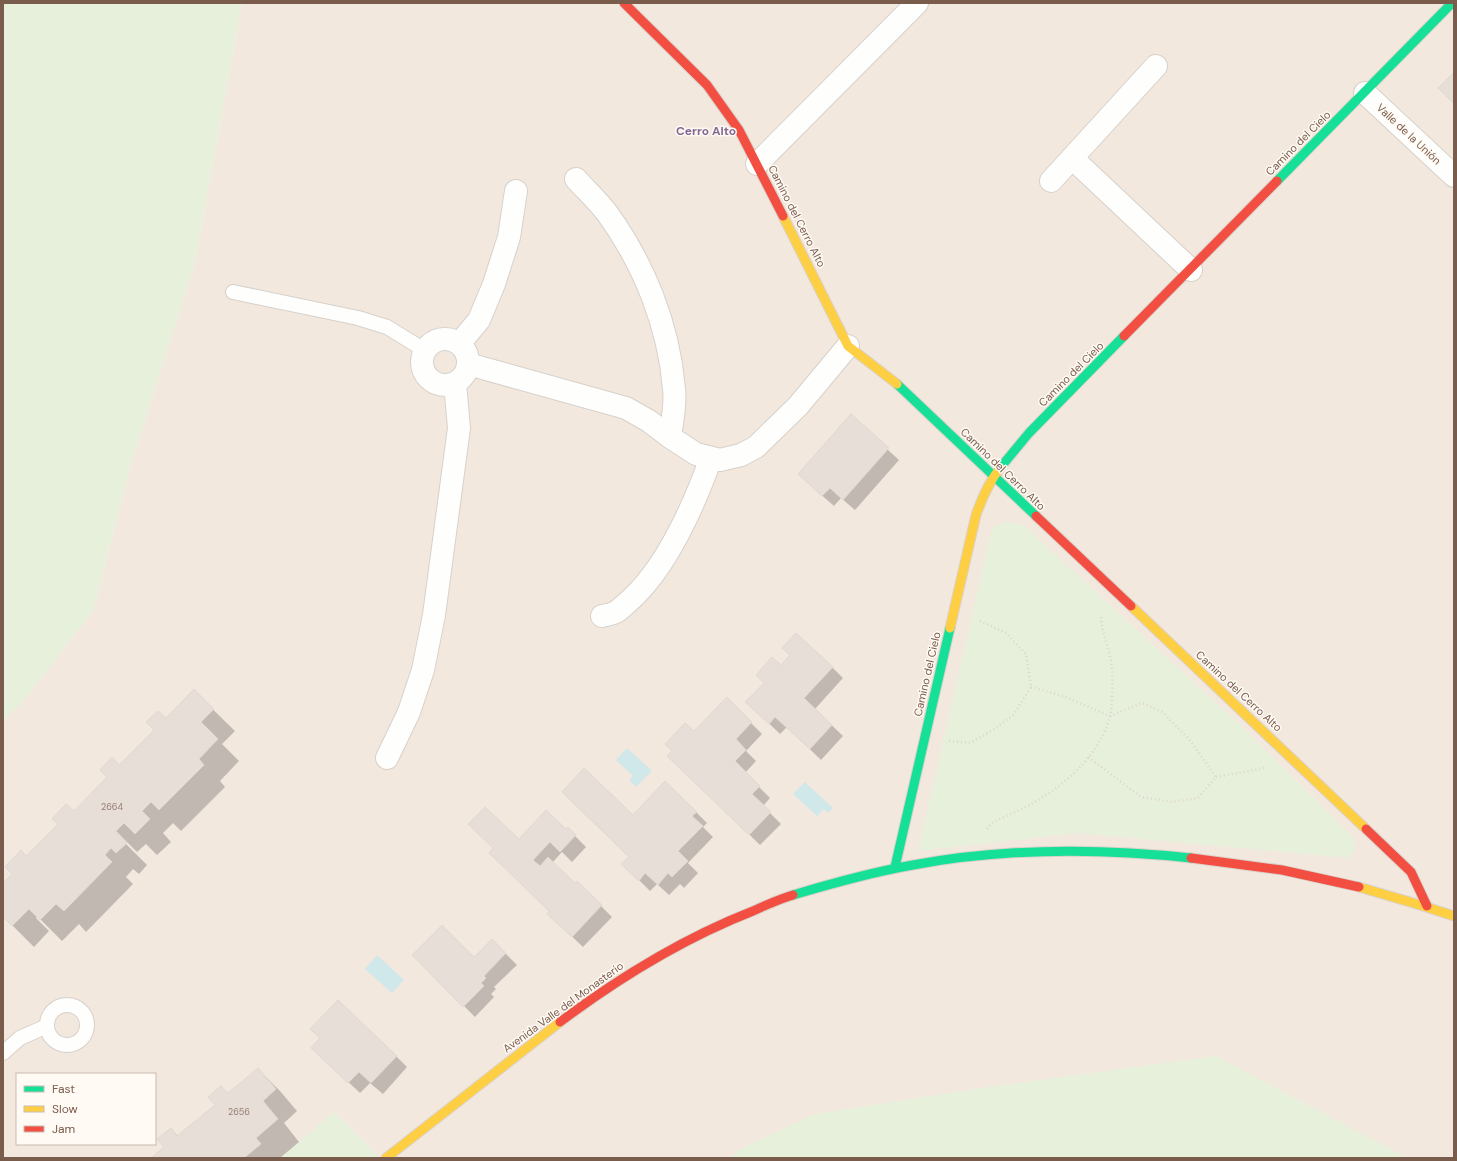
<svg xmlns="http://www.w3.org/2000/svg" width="1457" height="1161" viewBox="0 0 1457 1161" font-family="'DM Sans',sans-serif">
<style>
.residential{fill:#f2e8de;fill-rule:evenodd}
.green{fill:#e7f0db}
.water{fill:#d0e8ea}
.shadow{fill:#0003}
.building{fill:#e6ded7;stroke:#e2d8d2}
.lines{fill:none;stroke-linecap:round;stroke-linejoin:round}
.lane-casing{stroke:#d7d1cb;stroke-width:16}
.street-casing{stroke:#d7d1cb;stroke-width:24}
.fast-casing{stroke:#d9d2cb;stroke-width:11}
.slow-casing{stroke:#d9d2cb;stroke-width:11}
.jam-casing{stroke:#d9d2cb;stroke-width:11}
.path{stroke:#dcd5d0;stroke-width:2.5;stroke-dasharray:1 3;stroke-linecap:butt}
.lane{stroke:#fefefd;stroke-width:14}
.street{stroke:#fefefd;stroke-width:22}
.fast{stroke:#16e098;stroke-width:9}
.slow{stroke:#ffcf43;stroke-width:9}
.jam{stroke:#f24e42;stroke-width:9}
.labels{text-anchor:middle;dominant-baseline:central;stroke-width:3;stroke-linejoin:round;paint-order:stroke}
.number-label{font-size:9px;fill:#977e72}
.street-label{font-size:11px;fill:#7a5c4d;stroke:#fffaf3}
.neighbourhood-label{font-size:12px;font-weight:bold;fill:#846695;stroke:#fffaf3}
</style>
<rect width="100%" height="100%" fill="#f9f5f0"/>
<path class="residential" d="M242,3H1454V1158H3V721L23,701L93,611L130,467L195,262ZM17,1074H155V1144H17Z"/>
<g class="green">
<polygon points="3,3 242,3 195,262 130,467 93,611 23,701 3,721"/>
<polygon points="1005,522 1023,525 1240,725 1354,838 1355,852 1347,858 1077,833 918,851 992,528"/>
<polygon points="1216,1056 1407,1158 731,1158 738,1150 815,1114 989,1087"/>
<polygon points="334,1112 380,1158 280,1158"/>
</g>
<g class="water">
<polygon points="627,748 652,771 636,787 629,780 633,776 616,760"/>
<polygon points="805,782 833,808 828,813 824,809 817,816 793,794"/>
<polygon points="377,955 404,980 392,993 365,969"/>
</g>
<g class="shadow">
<polygon points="851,416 899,460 855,510 841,498 834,506 810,485"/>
<polygon points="781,666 832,667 843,678 815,709 843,736 821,760 787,727 780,734 758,713"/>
<polygon points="194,691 235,731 222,744 239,761 220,781 225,787 181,831 173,823 163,833 171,842 157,855 146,844 137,852 112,827 111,829 147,865 139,874 133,869 126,877 133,884 86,932 79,924 62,941 37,916 36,918 49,931 34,947 3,916 3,885 27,857 74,812"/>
<polygon points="727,699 762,734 746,751 756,761 745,773 770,798 763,806 781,824 760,845 669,756 694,733"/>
<polygon points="696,812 707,823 703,827 713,837 688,863 698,873 684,888 680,884 669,895 657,884 650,891 634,875 630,857 633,816"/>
<polygon points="568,829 586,847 572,862 562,852 552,863 575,885 577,882 612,917 583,947 560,925 519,840 566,831"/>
<polygon points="492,940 517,965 494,987 496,989 491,994 494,997 475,1017 413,955 474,958"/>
<polygon points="396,1056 407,1067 383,1094 370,1083 360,1093 324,1059"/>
<polygon points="258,1069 280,1091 297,1111 284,1123 299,1142 280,1158 152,1158 165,1147 171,1129 178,1136"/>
</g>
<g class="building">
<polygon points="1454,72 1454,104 1438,88"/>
<polygon points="851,414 889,448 843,500 830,488 822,496 798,474"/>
<polygon points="796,633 833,667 804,698 832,725 810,749 775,717 769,724 745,702 764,683 756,675 772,657 781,665 790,655 782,648"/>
<polygon points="194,689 214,709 201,722 218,739 199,759 204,765 159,810 151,802 142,811 150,819 135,834 124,823 115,832 127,843 116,853 111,848 105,855 112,862 64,911 56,904 40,920 29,909 12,926 3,917 3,883 12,874 5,867 21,850 26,856 58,824 52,819 66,804 74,811 107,777 100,770 112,757 119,765 154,730 146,722 158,711 166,718"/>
<polygon points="727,697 752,722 736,739 746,750 735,761 760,786 752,794 771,812 749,835 667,756 672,751 665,744 685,723 694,731"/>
<polygon points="584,768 633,815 665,781 697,812 692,816 703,826 678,851 688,861 672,877 668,873 658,885 645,873 639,881 621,864 629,857 562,792"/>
<polygon points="485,807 519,839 546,810 566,829 568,827 576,835 560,852 550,842 533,860 540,866 548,857 575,883 577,881 602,905 572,937 547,914 549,911 489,853 493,848 468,824"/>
<polygon points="442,925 474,957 492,939 506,953 484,976 486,978 481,983 484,986 463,1007 412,955"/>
<polygon points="338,1000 397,1056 371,1083 359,1072 348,1083 311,1048 320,1038 310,1029"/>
<polygon points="258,1068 276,1089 263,1101 278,1119 256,1138 261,1144 244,1158 151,1158 164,1147 157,1139 171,1128 177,1136 215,1105 208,1097 221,1086 228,1093"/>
</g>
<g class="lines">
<g class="lane-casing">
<g id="lane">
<polyline points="233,292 358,318 387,327 426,351"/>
<circle cx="67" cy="1025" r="20"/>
<polyline points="3,1053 20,1038 47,1026"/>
</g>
</g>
<g class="street-casing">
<g id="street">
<polyline points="1365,93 1454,176"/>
<polyline points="1072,158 1191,270"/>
<polyline points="757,164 917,3"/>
<path d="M576,179C586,190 598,201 607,213C644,264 669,326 674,389C676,404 672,422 670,437"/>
<polyline points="1051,181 1156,66"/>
<circle cx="445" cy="362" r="23"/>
<polyline points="459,344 479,320 494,284 509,237 516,191"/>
<polyline points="468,364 626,408 649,421 670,437 696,454 720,460 741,455 756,447 798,406 848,346"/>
<path d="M602,616C607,615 612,614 616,612C621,609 624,605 628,602C666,569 694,505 711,458"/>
<polyline points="387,758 409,712 423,670 434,615 459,428 455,383"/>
</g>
</g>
<g class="fast-casing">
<g id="fast">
<polyline points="1277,181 1452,3"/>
<polyline points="897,384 1036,516"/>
<polyline points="1000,468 1029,433 1124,336"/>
<polyline points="895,867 950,628"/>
<path d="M793,895C833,883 873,872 913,865C1004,848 1099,848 1191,858"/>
</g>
</g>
<g class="slow-casing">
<g id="slow">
<polyline points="783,216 848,346 897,384"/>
<polyline points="1131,606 1366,829"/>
<path d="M950,628L976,515C982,498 989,482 1000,468"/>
<polyline points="1359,887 1420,905 1454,916"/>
<polyline points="386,1158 560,1022"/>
</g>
</g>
<g class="jam-casing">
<g id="jam">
<polyline points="624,3 707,85 739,130 783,216"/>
<polyline points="1124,336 1277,181"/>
<polyline points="1036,516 1131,606"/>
<polyline points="1366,829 1411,872 1427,906"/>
<polyline points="1191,858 1282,870 1359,887"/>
<path d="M560,1022C620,977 684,938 753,911C766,905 780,899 793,895"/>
</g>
</g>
<g class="path">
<polyline points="1031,687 1063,696 1110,716 1142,703 1162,712 1189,739 1216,777 1198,798 1172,802 1141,797 1088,757"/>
<polyline points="949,741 970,743 993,730 1013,715 1031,687 1026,654 1006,633 978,620"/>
<polyline points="1216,777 1265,768"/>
<path d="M987,829L992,823C1007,815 1024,809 1038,800C1069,782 1101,752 1110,716C1112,708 1113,679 1112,670C1111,651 1101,634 1101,614"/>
</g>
<use href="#lane" class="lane"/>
<use href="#street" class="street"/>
<use href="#fast" class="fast"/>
<use href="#slow" class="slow"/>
<use href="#jam" class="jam"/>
</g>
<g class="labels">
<g class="number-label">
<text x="112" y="807">2664</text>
<text x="239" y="1112">2656</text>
</g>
<g class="street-label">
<text transform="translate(1409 134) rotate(43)">Valle de la Unión</text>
<text transform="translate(1298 143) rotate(-45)">Camino del Cielo</text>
<text transform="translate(797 216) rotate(63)">Camino del Cerro Alto</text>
<text transform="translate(1071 374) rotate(-45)">Camino del Cielo</text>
<text transform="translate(1003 469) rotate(44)">Camino del Cerro Alto</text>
<text transform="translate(927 674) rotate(-77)">Camino del Cielo</text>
<text transform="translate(1239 691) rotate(43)">Camino del Cerro Alto</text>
<text transform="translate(563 1007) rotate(-36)">Avenida Valle del Monasterio</text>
</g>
<g class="neighbourhood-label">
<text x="706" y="131">Cerro Alto</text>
</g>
</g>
<rect width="1457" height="1161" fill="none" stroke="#7a5c4d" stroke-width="8"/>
<rect x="16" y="1073" width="140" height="72" fill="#fffaf3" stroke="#cabbb1"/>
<rect x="24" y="1086" width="20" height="6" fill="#16e098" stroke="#cabbb1"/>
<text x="52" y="1093" font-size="12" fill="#7a5c4d">Fast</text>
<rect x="24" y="1106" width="20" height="6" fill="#ffcf43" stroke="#cabbb1"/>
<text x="52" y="1113" font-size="12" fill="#7a5c4d">Slow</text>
<rect x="24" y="1126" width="20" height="6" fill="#f24e42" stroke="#cabbb1"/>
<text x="52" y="1133" font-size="12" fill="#7a5c4d">Jam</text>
</svg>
